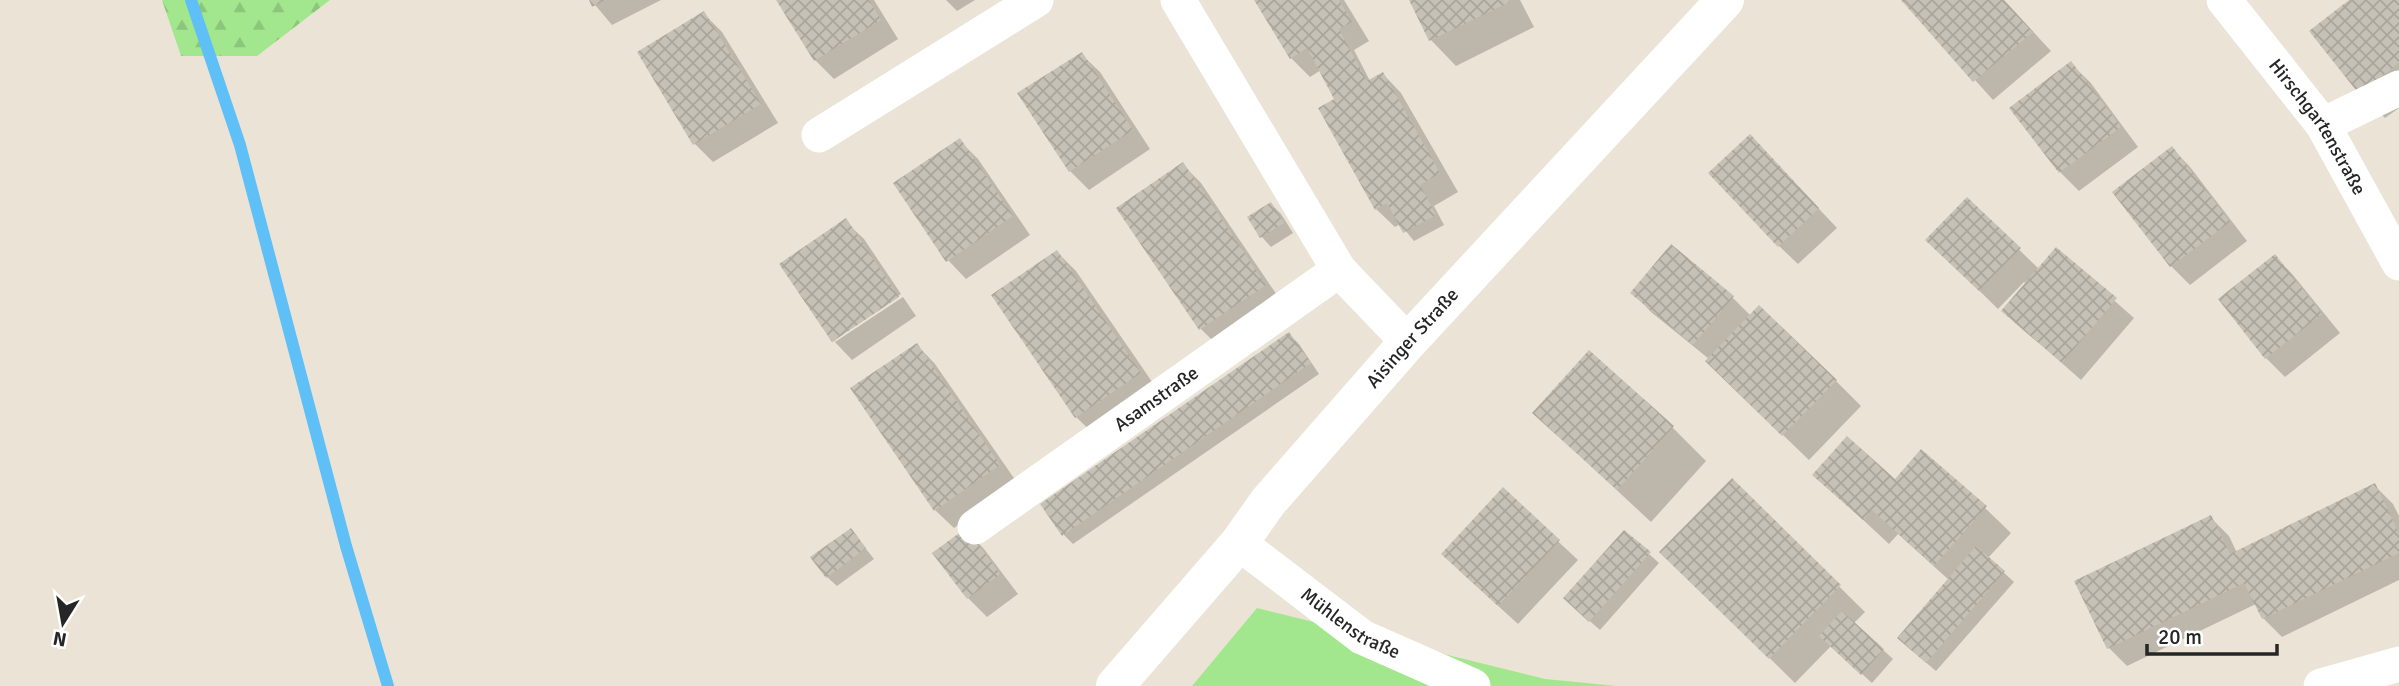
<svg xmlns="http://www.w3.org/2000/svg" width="2399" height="686" viewBox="0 0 2399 686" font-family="Signika,sans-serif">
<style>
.grass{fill:#a2e78d}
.forest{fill:url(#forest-firs)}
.shadow{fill:#0003}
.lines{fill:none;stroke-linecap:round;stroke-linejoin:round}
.stream{stroke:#5fbff7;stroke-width:12}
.building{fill:url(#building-cross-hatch)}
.minor{stroke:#fff;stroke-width:35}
.secondary{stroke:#fff;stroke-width:38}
.labels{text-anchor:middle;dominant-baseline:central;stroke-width:5;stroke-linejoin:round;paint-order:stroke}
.street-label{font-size:19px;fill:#262626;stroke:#fff}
</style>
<defs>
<pattern id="forest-firs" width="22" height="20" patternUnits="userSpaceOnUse" patternTransform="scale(1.75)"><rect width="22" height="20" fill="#a2e78d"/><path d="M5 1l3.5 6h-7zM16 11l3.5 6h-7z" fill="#8bc67a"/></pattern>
<pattern id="building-cross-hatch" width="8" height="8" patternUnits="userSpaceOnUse" patternTransform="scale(1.75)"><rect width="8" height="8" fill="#c6c1b6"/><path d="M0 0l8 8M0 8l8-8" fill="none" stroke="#aaa69c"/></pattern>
</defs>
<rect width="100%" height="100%" fill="#ebe4d6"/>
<polygon class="grass" points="1257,608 1545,679 1617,686 1192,686"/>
<polygon class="forest" points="162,0 330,0 257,56 181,56"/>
<g class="shadow">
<polygon points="591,0 661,0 612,25"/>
<polygon points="778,0 874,0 898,39 834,79 815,60"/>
<polygon points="946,0 975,0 957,11"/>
<polygon points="1256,0 1344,0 1369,41 1354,50 1370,81 1383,74 1401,93 1458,192 1434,206 1444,225 1414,241 1400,224 1395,227 1376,209 1337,100 1321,70 1310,77 1291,58"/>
<polygon points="1411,0 1520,0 1534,27 1456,66 1431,40"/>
<polygon points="1903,0 2004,0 2051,51 1993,100"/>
<polygon points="2352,0 2399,0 2399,108 2385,118 2360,93"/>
<polygon points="703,13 722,32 778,123 713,162 695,144"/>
<polygon points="1081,54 1100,72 1150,149 1089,190 1070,171 1019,94"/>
<polygon points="2071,64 2090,82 2138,147 2079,191 2060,172"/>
<polygon points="959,140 978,159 1030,235 966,279 948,260"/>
<polygon points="2172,148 2190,167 2247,241 2190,285 2171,266 2114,192"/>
<polygon points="1768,155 1837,228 1798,264 1779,246"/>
<polygon points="1182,164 1201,183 1283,304 1219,347 1201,329"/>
<polygon points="1967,199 2039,269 2056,249 2134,318 2081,380 2003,311 2027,284 2024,282 1998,309 1946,258"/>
<polygon points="1271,204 1281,214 1293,233 1271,247 1262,237 1249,218"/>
<polygon points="845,221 864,239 901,294 835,338 835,342 781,265"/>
<polygon points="1057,252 1076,271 1159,392 1095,435 1076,417"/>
<polygon points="2275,256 2293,275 2340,333 2285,377 2266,358"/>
<polygon points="1633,293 1732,297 1751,316 1836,381 1861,406 1809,460 1732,386 1709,359 1651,312"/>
<polygon points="903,297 916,316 852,360 835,342"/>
<polygon points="1289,334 1299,344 1319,374 1073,544 1063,534"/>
<polygon points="917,345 935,364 1018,484 954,528 935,510"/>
<polygon points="1589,353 1673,428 1706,461 1651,522 1534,413"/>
<polygon points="1814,474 1895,481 1985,508 2011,533 1988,558 2014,582 1936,671 1909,648 1949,580 1898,534 1889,544"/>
<polygon points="1732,481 1865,612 1854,623 1893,659 1872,683 1831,646 1795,683 1662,552"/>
<polygon points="2375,486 2393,504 2399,516 2399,580 2282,637 2263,618 2256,604 2127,666 2109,648 2211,518 2229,536 2237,553"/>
<polygon points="1503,490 1578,560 1518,624 1462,573"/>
<polygon points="851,530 874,559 837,586 827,577"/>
<polygon points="966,530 984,549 1018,594 987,617 968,598"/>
<polygon points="1649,554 1659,563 1600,630 1575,608"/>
</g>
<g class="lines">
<polyline class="stream" points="191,0 240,145 346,546 388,686"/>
</g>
<g class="building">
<polygon points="589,0 606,0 592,7"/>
<polygon points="776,0 869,0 881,20 814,61"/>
<polygon points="1254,0 1339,0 1352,22 1339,29 1367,81 1383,72 1440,173 1420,185 1436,215 1403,233 1387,203 1375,210 1318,108 1334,99 1307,48 1290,59"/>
<polygon points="1409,0 1509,0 1510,2 1429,41"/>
<polygon points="1901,0 2004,0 2033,32 1973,82"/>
<polygon points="2349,0 2399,0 2399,63 2359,94 2309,31"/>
<polygon points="704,11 761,104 693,145 637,52"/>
<polygon points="1082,52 1133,130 1069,172 1017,93"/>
<polygon points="2071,61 2121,127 2059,173 2009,108"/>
<polygon points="1750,134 1819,208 1778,247 1708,173"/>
<polygon points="960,138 1013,216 946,262 893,183"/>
<polygon points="2172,146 2230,222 2170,267 2112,192"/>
<polygon points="1183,162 1266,285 1199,330 1116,208"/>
<polygon points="1967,197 2021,248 1979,291 1925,240"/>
<polygon points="1271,202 1284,223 1260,238 1247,217"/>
<polygon points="846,218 899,297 832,342 779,264"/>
<polygon points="1671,244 1734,296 1693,345 1630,293"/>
<polygon points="2056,247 2117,298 2062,363 2001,311"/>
<polygon points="1057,250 1141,373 1075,418 991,295"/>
<polygon points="2275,254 2322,314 2265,359 2218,299"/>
<polygon points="1759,305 1837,380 1782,436 1705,361"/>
<polygon points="1289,332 1311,363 1062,536 1040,504"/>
<polygon points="917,343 1000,465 934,511 850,388"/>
<polygon points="1589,350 1674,426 1617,490 1532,413"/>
<polygon points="1847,436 1895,479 1921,449 1987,506 1934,566 1872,510 1863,520 1812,475"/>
<polygon points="1732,478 1841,585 1769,659 1659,552"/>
<polygon points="2375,483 2399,533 2399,553 2262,619 2244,583 2107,649 2074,581 2211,515 2230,554"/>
<polygon points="1503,487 1560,540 1498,606 1441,554"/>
<polygon points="851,528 866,548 826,578 810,557"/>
<polygon points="966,528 1000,574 967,599 932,553"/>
<polygon points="1624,530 1651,552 1589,622 1563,598"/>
<polygon points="1976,546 2005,571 1926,663 1897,638"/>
<polygon points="1842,611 1884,649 1861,675 1819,636"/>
</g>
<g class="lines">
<g class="minor">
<polyline points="1178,0 1339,270 1408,342"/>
<path id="s1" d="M2224,0L2323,125L2399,263"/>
<polyline points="2323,125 2399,88"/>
<polyline points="819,135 1036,0"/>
<path id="s2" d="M975,527L1339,270"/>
<path id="s3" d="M1239,543L1362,637L1473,686"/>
<polyline points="2321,686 2399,664"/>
</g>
<path class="secondary" id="s4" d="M1115,686L1239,543L1268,502L1408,342L1725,0"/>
</g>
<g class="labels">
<g class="street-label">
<text stroke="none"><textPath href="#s1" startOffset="158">Hirschgartenstraße</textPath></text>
<text stroke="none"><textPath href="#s4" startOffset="458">Aisinger Straße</textPath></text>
<text stroke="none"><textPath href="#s2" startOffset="222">Asamstraße</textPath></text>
<text stroke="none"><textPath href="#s3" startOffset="138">Mühlenstraße</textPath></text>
</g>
</g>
<g transform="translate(63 623) rotate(191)" stroke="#ffffff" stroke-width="5" paint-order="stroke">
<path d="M0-5L12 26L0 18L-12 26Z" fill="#262626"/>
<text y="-10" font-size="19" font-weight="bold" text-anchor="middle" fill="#262626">N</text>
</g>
<path d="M2147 644v10h130v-10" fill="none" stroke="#262626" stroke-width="3.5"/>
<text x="2158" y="644" font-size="21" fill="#262626" stroke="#ffffff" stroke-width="5" paint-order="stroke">20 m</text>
</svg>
